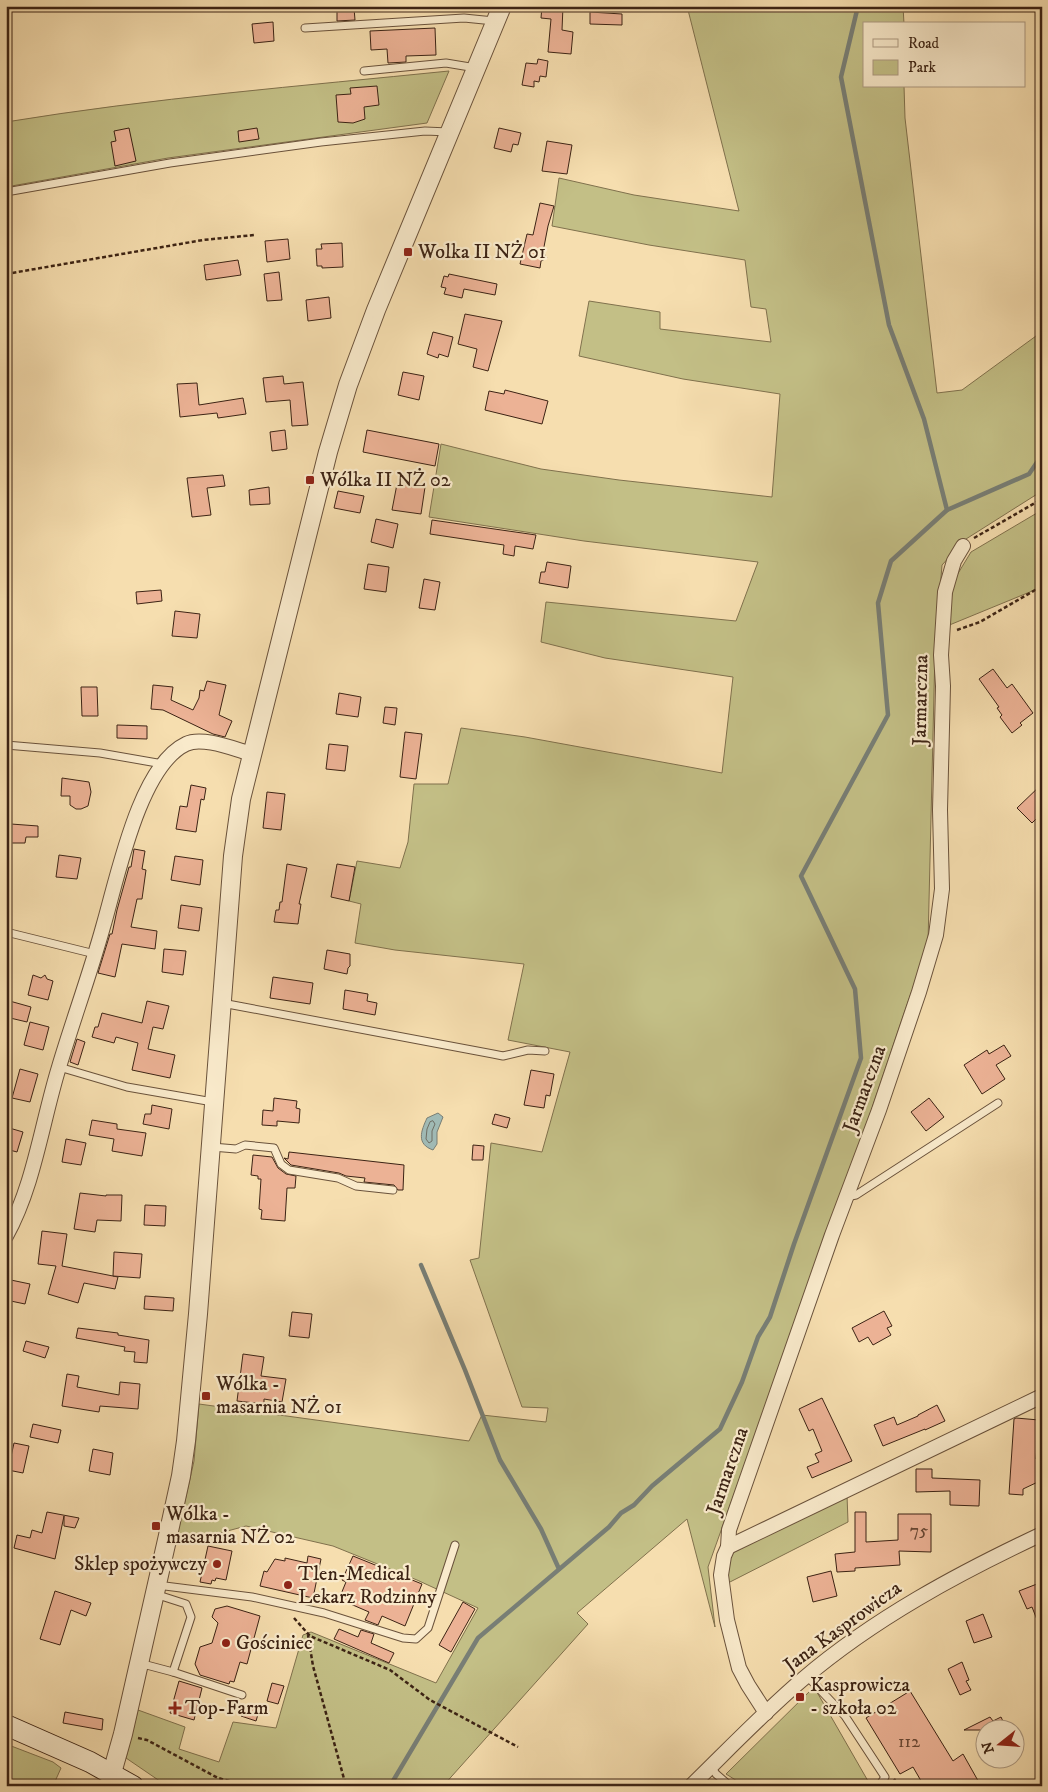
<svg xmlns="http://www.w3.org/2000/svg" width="1048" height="1792" viewBox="0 0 1048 1792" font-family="'IM FELL DW Pica',serif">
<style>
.green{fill:#c3bf86;stroke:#80714d}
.water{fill:#a0bab5;stroke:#787e75}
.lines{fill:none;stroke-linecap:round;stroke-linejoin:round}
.shore{stroke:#6e6e64;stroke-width:1}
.stream{stroke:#787e75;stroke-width:4.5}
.building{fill:#ecb295;stroke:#3c2314}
.service-casing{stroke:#6a523b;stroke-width:9}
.minor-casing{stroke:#6a523b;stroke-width:16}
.tertiary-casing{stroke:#6a523b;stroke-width:20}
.secondary-casing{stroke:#3c2314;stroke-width:22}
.path{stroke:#3c2314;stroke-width:2.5;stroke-dasharray:4 2.5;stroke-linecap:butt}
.service{stroke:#f9eacb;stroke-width:7}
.minor{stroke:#f9eacb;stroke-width:14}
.tertiary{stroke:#f9eacb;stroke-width:18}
.secondary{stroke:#f9eacb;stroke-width:20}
.poi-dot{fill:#8f2418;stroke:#f9eacb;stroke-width:2}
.labels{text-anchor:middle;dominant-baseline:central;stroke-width:4.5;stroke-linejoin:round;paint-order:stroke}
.number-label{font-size:18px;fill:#684734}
.poi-label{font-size:20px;fill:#3c2314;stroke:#f9eacb;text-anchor:start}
.street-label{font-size:20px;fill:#3c2314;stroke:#f9eacb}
</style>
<rect width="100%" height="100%" fill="#f6deaf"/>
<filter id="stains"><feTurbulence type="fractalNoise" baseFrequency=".004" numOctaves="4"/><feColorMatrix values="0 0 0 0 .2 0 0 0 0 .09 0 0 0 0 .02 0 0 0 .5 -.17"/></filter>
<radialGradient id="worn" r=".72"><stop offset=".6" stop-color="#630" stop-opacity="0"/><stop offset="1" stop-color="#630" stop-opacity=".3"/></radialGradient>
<g class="green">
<polygon points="687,6 903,6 904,24 864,24 864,86 904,86 905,118 937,393 962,390 1036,336 1042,327 1042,491 966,539 942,565 935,651 928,943 869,1117 708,1567 715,1627 687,1519 577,1613 588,1624 443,1786 167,1786 126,1758 138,1710 185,1727 179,1749 219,1762 233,1722 276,1728 303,1635 311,1632 436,1683 478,1608 417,1580 333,1546 246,1526 175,1545 194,1461 199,1404 469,1441 482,1415 546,1422 548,1408 522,1407 470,1260 479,1258 491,1143 542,1152 570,1052 508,1040 524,964 395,950 355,943 361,904 349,901 357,861 400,868 408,842 414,784 448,784 461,728 525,737 722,773 733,677 605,658 541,642 546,602 736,621 758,562 584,541 429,517 441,444 541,469 619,480 772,497 780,394 683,379 579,356 589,301 660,312 660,329 771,342 766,309 751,307 745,260 649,245 552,226 559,178 634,195 739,211"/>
<path d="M449,71L427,123L168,158L6,187V122C152,98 302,86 449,71Z"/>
<polygon points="1042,510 1042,587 947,626 954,580 971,552"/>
<polygon points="847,1495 848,1522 726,1584 730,1554"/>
<polygon points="814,1687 868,1781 865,1786 745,1786 726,1774"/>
<polygon points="6,1744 53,1762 61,1768 53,1786 6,1786"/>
</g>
<path class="water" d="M438,1113L443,1117L437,1132V1144L433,1150C416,1144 421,1131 427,1118Z"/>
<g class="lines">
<polygon class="shore" points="433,1121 435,1124 432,1131 432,1141 429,1143 426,1139 427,1129 430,1122"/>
<g class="stream">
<polyline points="947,510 1029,474 1042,455"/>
<polyline points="421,1265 465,1370 500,1460 541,1529 559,1569"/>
<polyline points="390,1786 478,1638 609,1527 621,1513 634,1505 652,1486 720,1429 742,1382 758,1337 770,1317 794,1244 861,1058 855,989 801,876 888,715 878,603 891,561 947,510 924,419 889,325 841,77 858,6"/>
</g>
</g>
<g class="building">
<polygon points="542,6 563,6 562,30 573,32 571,54 548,52 551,19 541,18"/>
<polygon points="354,8 355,20 337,21 337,9"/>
<polygon points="590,12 622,14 622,25 590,24"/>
<polygon points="273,22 274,41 254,43 252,24"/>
<polygon points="435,28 436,55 406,56 406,62 388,63 387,49 371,50 370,31"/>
<polygon points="538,59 548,61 546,77 540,76 539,82 534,81 534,87 522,85 526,63 537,64"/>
<polygon points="377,86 379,105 364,107 365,119 353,123 338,122 336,95 351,94 350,88"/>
<polygon points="129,128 136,161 115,166 111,142 116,141 114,131"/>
<polygon points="257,128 259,139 239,142 238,131"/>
<polygon points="499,128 521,133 518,145 513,144 511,152 494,148"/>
<polygon points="547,141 572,145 567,174 542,171"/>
<polygon points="540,203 554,206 548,226 543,252 547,258 541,261 540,268 520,264 527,234 533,235"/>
<polygon points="288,239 290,259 267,262 265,241"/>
<polygon points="342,243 343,267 322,268 322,266 317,266 316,249 322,249 321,244"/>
<polygon points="238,260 241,275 206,280 204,265"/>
<polygon points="279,272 282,300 267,301 264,274"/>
<polygon points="449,274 497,284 495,295 464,289 462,298 444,294 446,288 441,287 444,276 448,277"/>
<polygon points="329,297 331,318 308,321 306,300"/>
<polygon points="465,314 502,321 488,371 473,367 477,349 458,344"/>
<polygon points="433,332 453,337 448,357 439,354 438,358 427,354"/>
<polygon points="403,372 424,376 419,400 398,395"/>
<polygon points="283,376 284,384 303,382 308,425 292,426 290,400 266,402 263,378"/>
<polygon points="197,383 199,405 243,398 246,414 218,418 217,413 180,417 177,384"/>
<polygon points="505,390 548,401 542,424 485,410 489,391 504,394"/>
<polygon points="285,430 287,449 272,451 270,432"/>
<polygon points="367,430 439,444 435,466 363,452"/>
<polygon points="223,475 225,486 207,488 211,515 192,517 187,478"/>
<polygon points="397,484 425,487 421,514 392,510"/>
<polygon points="269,487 270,504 250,505 249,490"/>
<polygon points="338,491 364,496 360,513 334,508"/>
<polygon points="376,519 398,524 393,548 371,542"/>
<polygon points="432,520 536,535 533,549 515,546 514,556 503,554 504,545 430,534"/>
<polygon points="547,562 571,566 568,588 539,583 541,572 545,572"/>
<polygon points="368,564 389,567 386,592 364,589"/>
<polygon points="424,579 440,582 435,610 419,608"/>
<polygon points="161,590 162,601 137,604 136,592"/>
<polygon points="175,611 200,614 197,638 172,636"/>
<polygon points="993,669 1007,688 1012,684 1033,713 1020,723 1022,725 1012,733 1000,717 1002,715 997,708 999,707 979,679"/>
<polygon points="207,681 226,685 219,715 232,721 225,737 213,734 163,710 151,709 153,685 173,687 171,700 193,710 199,698 200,690 204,691"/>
<polygon points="81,687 97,687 98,716 82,716"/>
<polygon points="339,693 361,697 358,717 336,714"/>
<polygon points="385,707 397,708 395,725 383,723"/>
<polygon points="117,725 147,726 147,739 117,738"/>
<polygon points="405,732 422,734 416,779 400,777"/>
<polygon points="329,744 348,746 345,771 326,769"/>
<polygon points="62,778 89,782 91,792 88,806 81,809 76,809 70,805 70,796 61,796"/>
<polygon points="1042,784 1042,813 1032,823 1017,808"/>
<polygon points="191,785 206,788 204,800 201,799 196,832 176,829 180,806 187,807"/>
<polygon points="267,792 285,794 281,830 263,828"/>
<polygon points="11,824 38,826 38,837 26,837 25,843 10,843"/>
<polygon points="134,849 145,851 142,869 146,870 142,899 137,899 131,927 157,931 155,949 122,944 115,977 98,973 110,934 112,934 117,910 129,867 131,867"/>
<polygon points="59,855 81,858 77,879 56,877"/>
<polygon points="175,856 203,860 200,885 171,880"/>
<polygon points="287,864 307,868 299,904 301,904 298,924 274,922 276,910 279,910 280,902 282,902"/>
<polygon points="337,864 355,867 349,901 331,897"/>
<polygon points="181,905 202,908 199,931 178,928"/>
<polygon points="164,949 186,951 183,975 162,972"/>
<polygon points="327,950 350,954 350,966 348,968 347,974 324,969"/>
<polygon points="33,975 41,978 45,975 47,979 53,981 48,1000 28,995"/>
<polygon points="273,977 313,983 310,1004 270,998"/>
<polygon points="345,990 368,994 367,1001 377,1003 375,1015 343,1009"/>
<polygon points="6,1000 31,1007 27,1022 6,1017"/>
<polygon points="147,1001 169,1006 163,1029 153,1027 148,1049 175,1055 170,1078 132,1070 138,1043 116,1037 114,1043 92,1037 95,1027 98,1027 102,1013 142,1023"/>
<polygon points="30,1022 49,1027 43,1050 24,1045"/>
<polygon points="77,1039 85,1042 78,1065 70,1062"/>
<polygon points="1004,1045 1011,1056 996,1065 1005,1079 982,1094 964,1065 987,1050 989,1054"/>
<polygon points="20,1069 38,1074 30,1102 12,1098"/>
<polygon points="531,1070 554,1074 550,1096 546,1095 544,1108 524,1105"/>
<polygon points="274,1098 297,1101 296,1108 300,1109 299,1123 277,1121 277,1126 262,1125 263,1110 273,1111"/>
<polygon points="929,1098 944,1117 926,1131 911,1112"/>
<polygon points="152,1105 172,1109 169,1129 143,1124 145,1114 151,1114"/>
<polygon points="495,1114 510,1118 507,1128 492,1124"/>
<polygon points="92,1120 117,1124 117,1129 146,1133 142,1156 112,1151 114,1139 89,1135"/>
<polygon points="6,1127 23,1132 17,1152 6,1149"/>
<polygon points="66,1139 86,1143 81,1165 62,1162"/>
<polygon points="473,1145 484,1146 483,1160 472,1160"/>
<polygon points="289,1152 404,1165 403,1190 398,1190 394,1185 364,1182 365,1178 346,1176 339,1173 291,1165 284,1158 288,1159"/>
<polygon points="253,1155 272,1157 278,1168 286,1174 296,1176 295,1188 287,1188 285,1221 261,1219 262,1210 259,1209 261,1179 258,1179 258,1176 251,1175"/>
<polygon points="80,1193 106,1196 106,1195 122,1195 121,1221 97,1220 95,1232 74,1229"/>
<polygon points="145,1205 166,1206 165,1226 144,1225"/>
<polygon points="42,1231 67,1234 62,1266 118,1277 115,1289 84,1283 78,1303 48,1294 56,1266 38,1264"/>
<polygon points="114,1252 142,1254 140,1278 113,1276"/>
<polygon points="6,1279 30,1284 25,1304 6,1300"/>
<polygon points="145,1296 174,1298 173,1311 144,1309"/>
<polygon points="884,1311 892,1326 887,1328 891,1335 873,1345 868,1337 859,1342 852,1328"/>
<polygon points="292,1312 312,1314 309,1338 289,1336"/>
<polygon points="78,1328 118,1333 118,1335 149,1340 147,1363 134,1362 135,1352 124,1351 125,1347 76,1338"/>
<polygon points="26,1341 49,1347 45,1358 23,1351"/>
<polygon points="243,1354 264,1357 261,1376 286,1379 282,1402 264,1399 264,1404 237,1401"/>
<polygon points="67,1374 79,1376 77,1387 119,1395 120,1382 140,1384 138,1409 100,1406 99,1412 62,1406"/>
<polygon points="822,1398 852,1461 812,1478 807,1467 819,1462 815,1454 822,1451 813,1429 809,1431 799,1409"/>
<polygon points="937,1405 945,1421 925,1430 925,1429 883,1446 874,1425 894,1417 897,1425 918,1416 918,1415"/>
<polygon points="1016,1418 1039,1420 1036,1459 1042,1457 1042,1480 1023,1489 1023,1495 1009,1494 1014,1419"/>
<polygon points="33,1424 61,1430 58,1443 30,1437"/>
<polygon points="14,1443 29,1446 23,1473 8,1470"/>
<polygon points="93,1449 113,1453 110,1475 89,1471"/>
<polygon points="916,1469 932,1469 932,1478 980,1480 979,1506 950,1505 950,1491 916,1492"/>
<polygon points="47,1512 79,1518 75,1528 64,1526 64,1516 55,1559 14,1548 17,1535 30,1538 32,1530 42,1533"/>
<polygon points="855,1512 866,1512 866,1542 898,1540 898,1514 931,1514 931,1552 899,1551 900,1565 855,1568 855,1571 837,1572 835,1554 855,1552"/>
<polygon points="208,1546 232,1551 226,1580 216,1578 215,1581 212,1580 211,1584 200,1582"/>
<polygon points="308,1556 321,1559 313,1598 260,1586 264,1571 267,1572 275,1559 285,1561 285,1558 307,1563"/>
<polygon points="353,1556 422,1584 405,1626 382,1616 378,1625 365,1620 369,1612 339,1599 346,1582 342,1580"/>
<polygon points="831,1571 837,1596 813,1602 807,1577"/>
<polygon points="1042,1582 1042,1630 1041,1630 1032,1607 1027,1609 1019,1591"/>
<polygon points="55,1591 91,1603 86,1616 71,1610 60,1645 40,1639"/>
<polygon points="463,1602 475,1609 451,1652 439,1645"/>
<polygon points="227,1606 260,1616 247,1664 240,1662 234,1682 230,1681 229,1684 200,1675 195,1664 200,1647 212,1643 218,1623 212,1617 215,1609"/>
<polygon points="983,1614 992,1637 974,1643 966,1621"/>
<polygon points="339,1629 358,1637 361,1630 374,1634 371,1643 394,1653 389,1663 334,1639"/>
<polygon points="962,1662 969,1680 966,1681 971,1690 960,1695 948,1669"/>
<polygon points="179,1681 202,1688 194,1720 170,1713"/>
<polygon points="272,1683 284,1686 278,1704 267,1701"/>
<polygon points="910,1691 953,1761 963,1754 981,1786 924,1786 913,1767 900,1774 866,1718"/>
<polygon points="245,1706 259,1711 256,1721 241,1716"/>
<polygon points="65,1712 103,1719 102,1730 63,1723"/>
<polygon points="990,1717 993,1721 1001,1717 1007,1730 964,1730"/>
</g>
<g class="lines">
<g class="service-casing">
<g id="service">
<polyline points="305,28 464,18 494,21"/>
<polyline points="364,71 446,63 476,68"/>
<polyline points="6,192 170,163 321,142 425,131 449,132"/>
<polyline points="6,745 100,753 163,764"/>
<polyline points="6,932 95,954"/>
<polyline points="222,1003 493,1054 503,1056 528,1050 545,1051"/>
<polyline points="59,1067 127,1087 213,1102"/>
<polyline points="212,1147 236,1149 245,1145 274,1148 281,1164 289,1170 338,1178 356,1186 393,1190"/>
<polyline points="847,1194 851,1196 856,1195 998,1103"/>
<polyline points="157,1585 252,1597 324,1613 403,1638 416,1639 428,1628 455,1545"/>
<polyline points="155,1594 186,1604 191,1617 173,1672"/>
<polyline points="139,1663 173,1672 242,1695"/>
<polyline points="807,1676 845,1716 885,1777 879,1786"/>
<polyline points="711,1766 716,1774 730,1786"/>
</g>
</g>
<g class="minor-casing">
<g id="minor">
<path d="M6,1236C34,1186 42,1122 59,1067C73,1020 90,974 103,927C117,880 139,766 186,744C202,736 234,749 252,754"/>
<polyline points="728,1547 1042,1396"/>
<polyline points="766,1713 748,1685 739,1668 727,1620 721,1575 724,1556 728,1547 729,1530 832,1235 879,1110 919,992 936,935 942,889 940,810 943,686 941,655 945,592 954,561 963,546"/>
<path d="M691,1786C728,1750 764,1712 803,1679C875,1618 957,1574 1042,1534"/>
</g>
</g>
<g class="tertiary-casing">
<polyline id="tertiary" points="112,1773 123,1734 167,1540 181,1476 186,1441 198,1314 233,856 241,799 328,452 348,385 376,310 502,6"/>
</g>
<g class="secondary-casing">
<polyline id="secondary" points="6,1725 90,1762 133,1786"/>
</g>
<g class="path">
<polyline points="6,274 203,240 254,235"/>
<polyline points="974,538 1042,499"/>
<polyline points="957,630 980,622 1042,586"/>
<polyline points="294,1618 310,1636 390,1670 430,1700 518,1747"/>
<polyline points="308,1635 313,1666 346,1786"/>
<polyline points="138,1738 147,1740 218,1778 248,1786"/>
<polyline points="894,1779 899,1786"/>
</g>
<use href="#service" class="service"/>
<use href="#minor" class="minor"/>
<use href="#tertiary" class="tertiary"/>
<use href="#secondary" class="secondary"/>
</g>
<g class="poi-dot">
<rect x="403" y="247" width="10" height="10" rx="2.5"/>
<rect x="305" y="475" width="10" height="10" rx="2.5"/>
<rect x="201" y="1391" width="10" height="10" rx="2.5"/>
<rect x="151" y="1521" width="10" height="10" rx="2.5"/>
<circle cx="217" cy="1564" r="5"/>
<circle cx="288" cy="1585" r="5"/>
<circle cx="226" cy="1643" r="5"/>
<rect x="795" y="1692" width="10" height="10" rx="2.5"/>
<path d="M172.5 1700.5h5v5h5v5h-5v5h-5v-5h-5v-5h5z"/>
</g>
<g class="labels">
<g class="number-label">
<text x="919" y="1531">75</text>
<text x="909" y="1742">112</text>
</g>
<g class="poi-label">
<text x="418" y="252">Wolka II NŻ 01</text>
<text x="320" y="480">Wólka II NŻ 02</text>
<text x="216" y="1384">Wólka -<tspan x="216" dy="23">masarnia NŻ 01</tspan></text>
<text x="166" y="1514">Wólka -<tspan x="166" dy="23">masarnia NŻ 02</tspan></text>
<text x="207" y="1564" text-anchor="end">Sklep spożywczy</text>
<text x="298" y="1574">Tlen-Medical<tspan x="298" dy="23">Lekarz Rodzinny</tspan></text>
<text x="236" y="1643">Gościniec</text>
<text x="810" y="1685">Kasprowicza<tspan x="810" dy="23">- szkoła 02</tspan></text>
<text x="185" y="1708">Top-Farm</text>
</g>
<g class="street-label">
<text transform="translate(921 700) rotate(-89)">Jarmarczna</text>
<text transform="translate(865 1089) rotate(-70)">Jarmarczna</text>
<text transform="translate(728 1471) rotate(-71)">Jarmarczna</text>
<text transform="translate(843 1627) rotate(-36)">Jana Kasprowicza</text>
</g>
</g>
<rect width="1048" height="1792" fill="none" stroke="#f6deaf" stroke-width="25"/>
<rect x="8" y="8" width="1033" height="1777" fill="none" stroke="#3c2314" stroke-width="2.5"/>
<rect x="12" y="12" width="1023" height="1767" fill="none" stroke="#3c2314"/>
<rect x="863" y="22" width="162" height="65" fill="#f9eacb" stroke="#ad9a82"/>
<rect x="873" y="39" width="25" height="8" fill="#f9eacb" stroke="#ad9a82"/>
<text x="908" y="48" font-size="15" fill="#3c2314">Road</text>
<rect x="873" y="60" width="25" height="15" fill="#c3bf86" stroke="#ad9a82"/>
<text x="908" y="72" font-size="15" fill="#3c2314">Park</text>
<g transform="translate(1000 1744) rotate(253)"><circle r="24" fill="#f9eacb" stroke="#ad9a82"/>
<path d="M0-4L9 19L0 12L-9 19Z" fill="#8f2418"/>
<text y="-8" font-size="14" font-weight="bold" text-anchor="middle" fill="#3c2314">N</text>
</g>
<rect width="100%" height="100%" filter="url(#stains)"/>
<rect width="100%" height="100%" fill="url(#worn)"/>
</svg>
